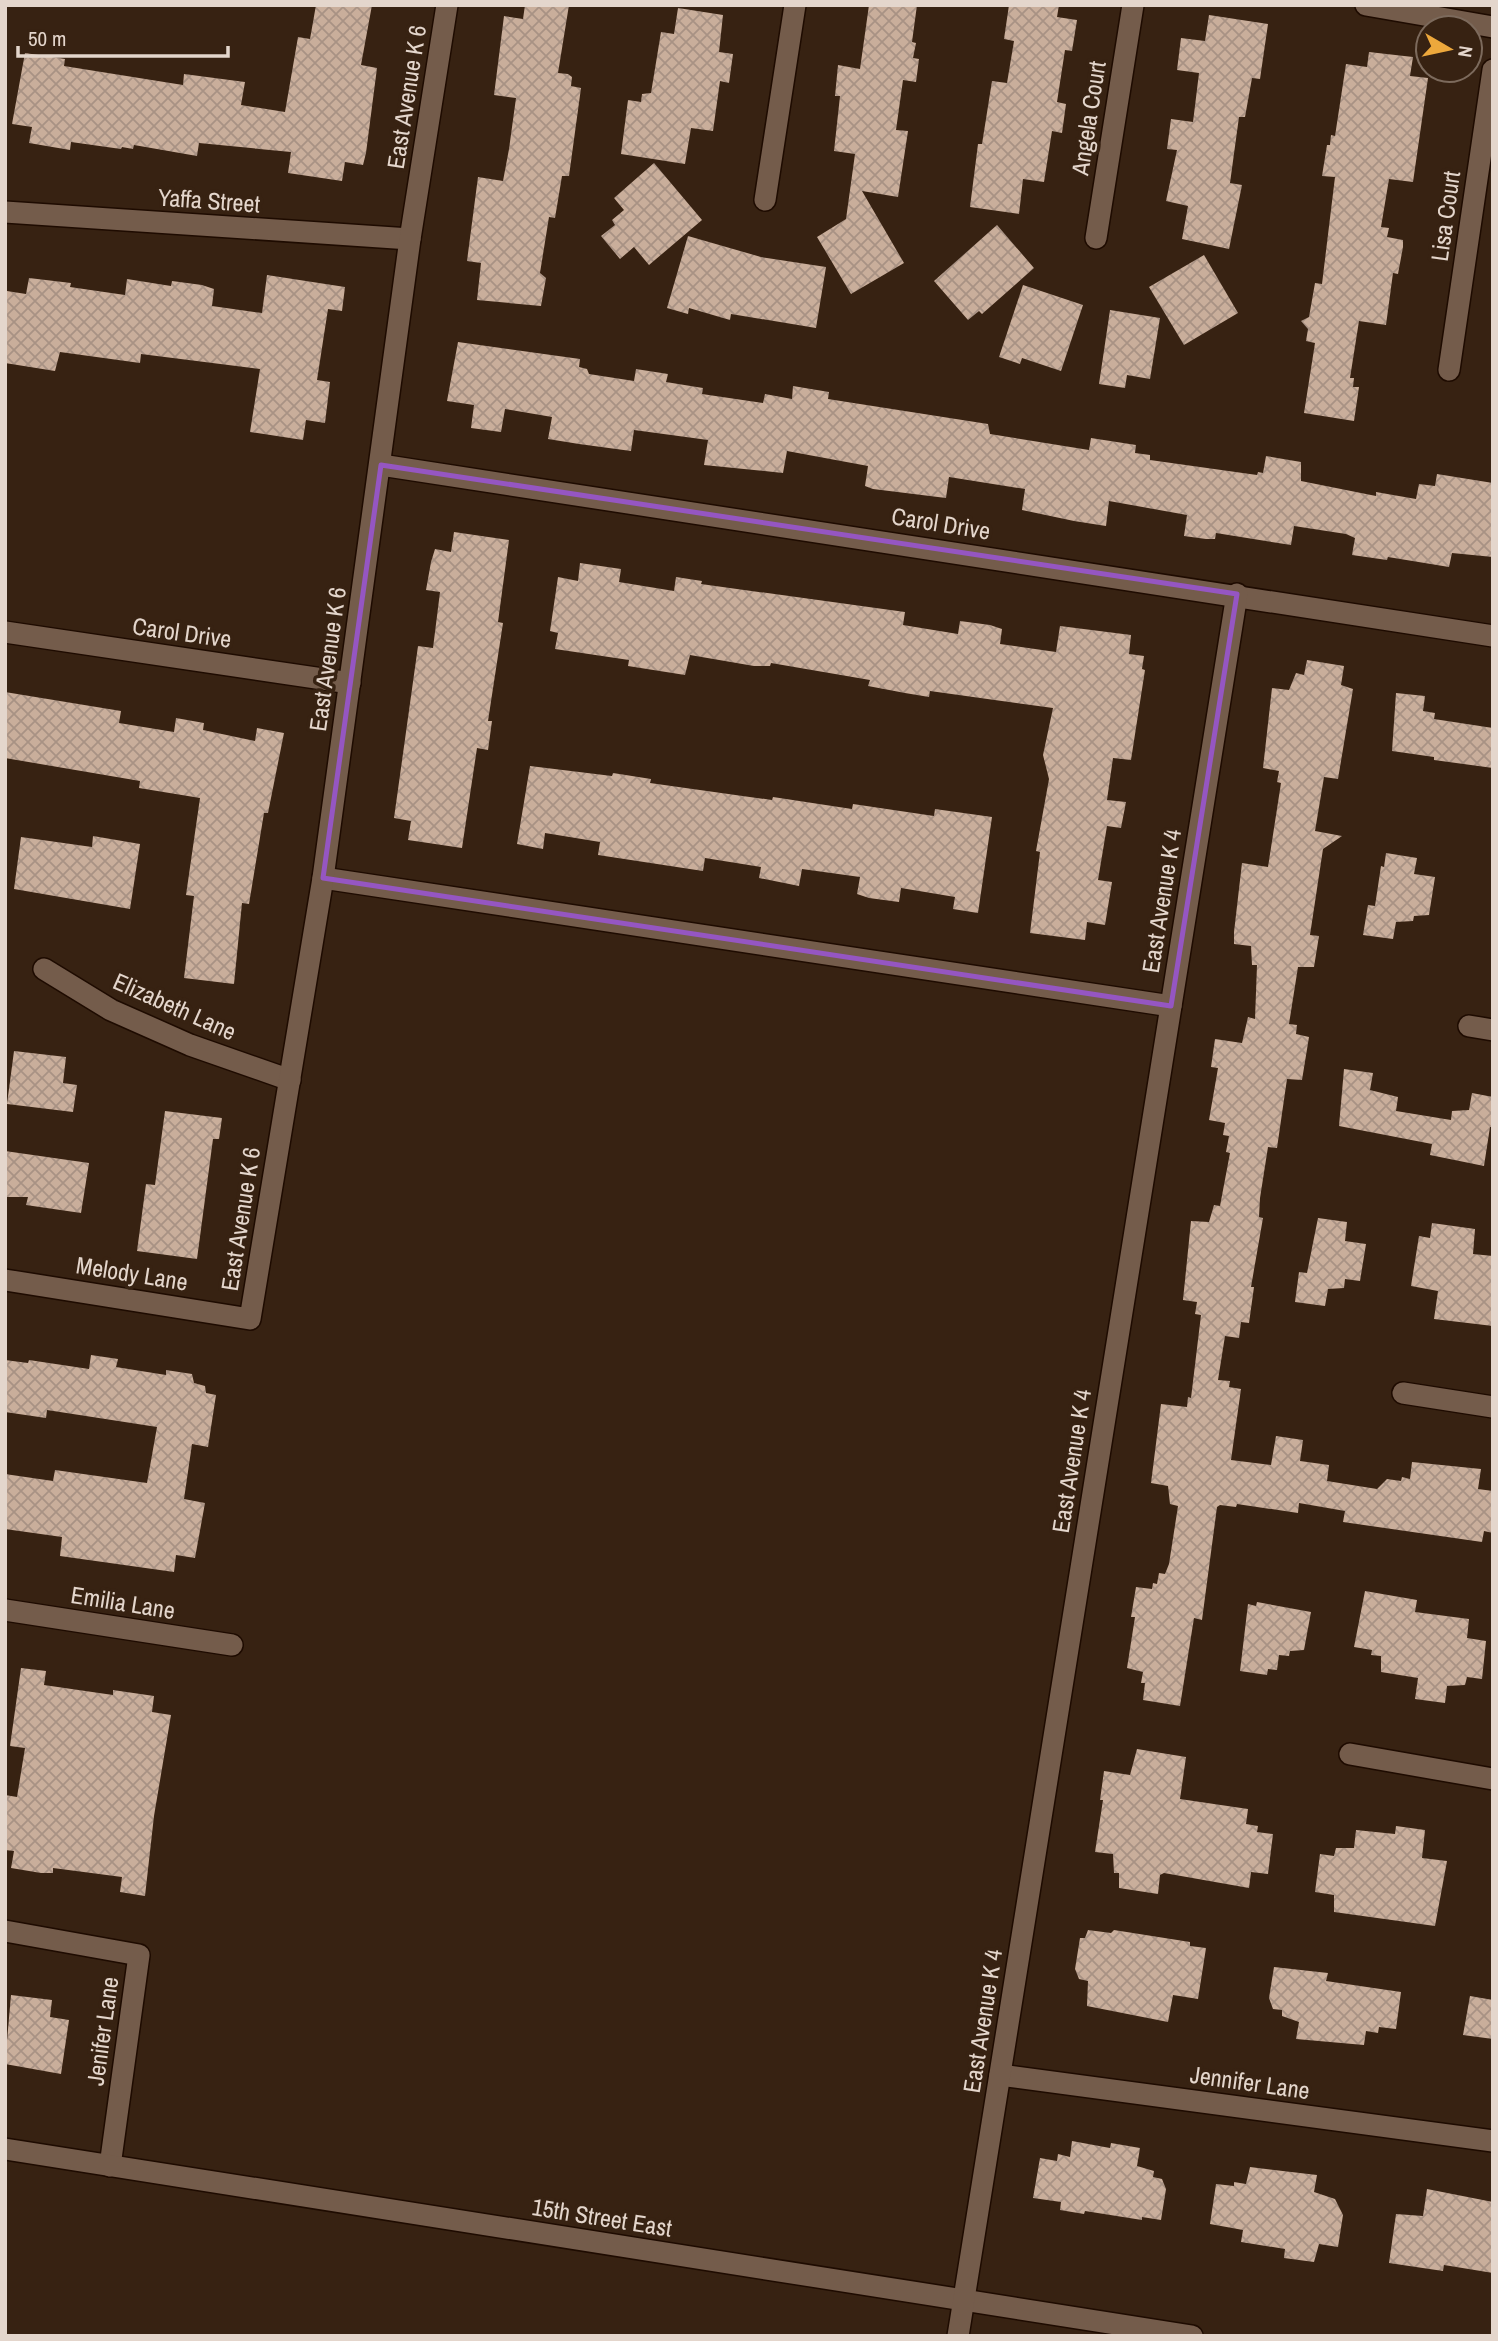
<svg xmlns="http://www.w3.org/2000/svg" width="1498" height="2341" viewBox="0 0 1498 2341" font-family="'Archivo Narrow',sans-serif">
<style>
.building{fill:url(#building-cross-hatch)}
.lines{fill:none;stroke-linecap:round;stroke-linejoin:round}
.minor-casing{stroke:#1e0b00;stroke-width:24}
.minor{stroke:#745c4b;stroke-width:21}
.marked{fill:none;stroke:#9556c2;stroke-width:5;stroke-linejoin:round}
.labels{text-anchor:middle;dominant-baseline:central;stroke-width:7;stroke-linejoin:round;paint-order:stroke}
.street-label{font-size:24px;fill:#e4d6cc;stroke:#372212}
</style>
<defs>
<pattern id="building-cross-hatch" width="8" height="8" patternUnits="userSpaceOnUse" patternTransform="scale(1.75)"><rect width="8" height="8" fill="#c9ae9b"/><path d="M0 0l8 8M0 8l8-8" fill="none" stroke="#a89284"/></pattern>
</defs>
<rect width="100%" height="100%" fill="#372212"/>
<g class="building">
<polygon points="316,5 372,5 361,65 377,68 366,153 363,165 345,162 342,181 288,173 291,152 199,143 197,156 134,145 133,149 122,147 121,149 71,142 70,150 29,143 32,127 12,124 25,53 65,59 64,66 183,85 184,74 245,82 241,105 285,112 298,37 310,39"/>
<polygon points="525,5 569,5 558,73 568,74 572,77 571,86 581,88 569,176 562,176 555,218 549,217 540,273 546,278 541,306 477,300 481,263 467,261 478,177 503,181 509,149 516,98 494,95 504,16 523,19"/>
<polygon points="869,5 917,5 912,42 916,43 913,58 919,59 916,82 903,80 896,130 908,131 898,197 862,191 904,263 851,294 817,237 846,219 855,154 834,151 840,96 835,96 838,65 860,69"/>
<polygon points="1009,5 1059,5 1057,17 1077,20 1072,51 1065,50 1057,102 1066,104 1062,133 1052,131 1044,182 1023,179 1019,214 970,207 978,144 982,144 992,81 1007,83 1014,41 1004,39"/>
<polygon points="678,8 723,15 719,52 733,54 729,83 720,81 713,131 691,128 685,164 621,154 628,100 641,102 642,94 651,93 661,32 674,34"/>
<polygon points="1209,15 1268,24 1260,79 1252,78 1245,117 1239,117 1230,183 1242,185 1229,249 1182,239 1188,206 1166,201 1177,150 1167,149 1171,119 1193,122 1199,73 1177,70 1181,38 1205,41"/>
<polygon points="1369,52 1413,57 1410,76 1428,78 1413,182 1389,179 1381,227 1389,228 1387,237 1403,240 1403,247 1398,274 1393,273 1386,325 1359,321 1350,378 1354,378 1353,387 1359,387 1354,421 1304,413 1315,343 1306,341 1308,329 1301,321 1309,317 1315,283 1322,284 1335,177 1322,176 1327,145 1330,145 1331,135 1335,136 1346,64 1367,67"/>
<polygon points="654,163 702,220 649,265 634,247 620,259 601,236 615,225 612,220 624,210 614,198"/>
<polygon points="997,225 1034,268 982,314 979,311 968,320 934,281"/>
<polygon points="688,236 761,257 826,267 816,328 731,314 730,320 689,308 688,314 667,308"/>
<polygon points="1204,255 1238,313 1184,345 1149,287"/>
<polygon points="267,275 345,287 342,311 328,309 317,380 330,382 325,423 306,420 303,440 250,432 260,369 141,354 140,363 60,352 55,371 5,363 7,291 26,294 29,278 71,283 70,287 125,295 127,279 171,286 172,281 202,285 214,289 212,306 262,313"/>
<polygon points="1023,285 1083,305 1061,371 1022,358 1020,364 999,357"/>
<polygon points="1110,310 1160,318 1150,379 1127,375 1125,388 1099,384"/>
<polygon points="458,342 580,359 579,367 587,369 589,374 634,381 636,369 668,374 666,382 703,388 702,394 763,403 765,394 792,399 793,386 829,392 828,399 988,424 990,434 1089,450 1091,438 1136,445 1135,453 1150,455 1150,460 1257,475 1258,472 1263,473 1266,456 1301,462 1301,481 1376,496 1376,492 1416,499 1419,484 1435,486 1437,474 1493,483 1493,557 1452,553 1449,567 1388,557 1387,560 1352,555 1355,538 1346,534 1294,526 1291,545 1216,533 1215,539 1206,539 1184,536 1187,515 1109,501 1106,526 1074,521 1022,510 1025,489 949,477 946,498 873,489 865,486 868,466 787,451 783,473 704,465 708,440 634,430 631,451 579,444 548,439 552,417 505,409 501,432 471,428 474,405 447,401"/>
<polygon points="454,532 509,540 498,622 503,623 488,721 492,721 488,750 477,748 462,848 408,840 411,821 394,818 418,646 433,648 440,592 426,590 431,562 435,549 451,552"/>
<polygon points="580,563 621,569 619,582 674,591 676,577 702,581 701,584 905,612 903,625 958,634 960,621 990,625 1002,629 1000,644 1056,652 1060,626 1131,635 1129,654 1144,656 1142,669 1145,670 1131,760 1113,758 1107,800 1126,802 1121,828 1107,826 1098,880 1112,882 1105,925 1087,922 1085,940 1030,933 1040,852 1036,851 1049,779 1043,755 1053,708 930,691 929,697 905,693 868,686 870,680 771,663 770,666 754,666 690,655 685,675 628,666 629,660 555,649 558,633 550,631 558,577 578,581"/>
<polygon points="1307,660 1344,666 1341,685 1353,689 1338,779 1324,777 1315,831 1342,836 1323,849 1310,935 1319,936 1314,967 1298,967 1289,1024 1297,1025 1296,1034 1309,1037 1302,1080 1287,1079 1277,1148 1268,1147 1260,1198 1259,1217 1263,1218 1251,1287 1254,1287 1249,1323 1241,1322 1239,1338 1225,1336 1218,1380 1230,1381 1229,1387 1241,1389 1231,1460 1271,1465 1276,1436 1303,1440 1300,1461 1329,1465 1327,1481 1377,1489 1387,1479 1401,1481 1402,1477 1410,1479 1412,1462 1481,1469 1478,1489 1493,1491 1493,1533 1484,1531 1482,1542 1343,1522 1345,1511 1299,1503 1298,1513 1237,1504 1236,1507 1220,1505 1217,1507 1202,1620 1194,1618 1180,1706 1143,1700 1145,1683 1141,1683 1143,1672 1127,1668 1135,1617 1131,1617 1136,1587 1152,1589 1153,1583 1157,1584 1159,1573 1165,1574 1169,1564 1178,1506 1170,1504 1168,1486 1151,1483 1161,1404 1187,1407 1188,1397 1191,1398 1201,1315 1195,1314 1197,1302 1183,1300 1191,1221 1209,1222 1214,1205 1220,1206 1230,1153 1226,1152 1229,1136 1223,1135 1225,1123 1209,1120 1218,1068 1211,1067 1215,1039 1242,1043 1248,1017 1255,1019 1257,965 1252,965 1251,946 1234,944 1234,932 1242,863 1268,867 1281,783 1277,782 1279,771 1263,768 1272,688 1289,690 1296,673 1304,675"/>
<polygon points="5,692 121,711 119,723 174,732 176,718 204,723 203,730 255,741 257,728 284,733 268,813 264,813 249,904 242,903 234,984 184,978 194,896 186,895 200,798 139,788 140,781 5,758"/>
<polygon points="1396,693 1425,696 1423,711 1435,713 1434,719 1493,728 1493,768 1434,760 1434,757 1392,751"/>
<polygon points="530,766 612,776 613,773 651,779 650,783 772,800 773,797 852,809 853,804 934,816 935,809 992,817 978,913 953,909 955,897 901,888 899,902 869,898 857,894 860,877 802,869 799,886 759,878 761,867 705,858 703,871 598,855 600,842 545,833 543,849 517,844"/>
<polygon points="93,836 140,844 130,909 14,889 21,837 92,847"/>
<polygon points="1386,853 1417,858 1414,874 1435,877 1429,915 1414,916 1413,921 1396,922 1393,939 1363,935 1368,905 1375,906 1381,866 1384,867"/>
<polygon points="14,1051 66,1057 63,1083 77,1085 73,1112 7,1104"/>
<polygon points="1344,1069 1373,1073 1370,1090 1398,1097 1396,1111 1451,1120 1452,1111 1469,1110 1472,1093 1493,1097 1493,1127 1490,1127 1484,1166 1430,1155 1432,1144 1339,1126"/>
<polygon points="165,1111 222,1118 219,1139 213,1139 197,1259 137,1251 146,1184 155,1185"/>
<polygon points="5,1151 89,1163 81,1213 26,1205 28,1197 5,1197"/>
<polygon points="1318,1218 1347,1222 1345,1241 1366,1244 1360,1281 1345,1279 1344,1288 1328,1289 1325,1306 1295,1302 1299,1272 1307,1273"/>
<polygon points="1432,1223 1475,1229 1473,1254 1493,1256 1493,1326 1434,1319 1438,1291 1411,1286 1419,1236 1430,1238"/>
<polygon points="91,1355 118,1359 116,1367 166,1375 166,1370 192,1374 194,1383 205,1386 206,1393 216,1395 208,1447 192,1444 184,1499 205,1503 195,1558 176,1555 174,1572 60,1556 62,1537 5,1529 5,1474 53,1481 55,1470 147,1483 157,1427 47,1410 46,1418 5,1412 5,1360 28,1363 29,1360 89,1369"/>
<polygon points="1365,1591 1417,1600 1415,1612 1469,1619 1467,1638 1486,1641 1482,1679 1467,1677 1465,1685 1447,1686 1445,1703 1415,1699 1418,1678 1381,1672 1381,1656 1371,1655 1372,1650 1354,1647"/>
<polygon points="1257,1602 1311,1612 1304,1650 1290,1651 1289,1656 1279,1655 1277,1670 1268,1669 1267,1675 1240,1671 1248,1604 1256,1606"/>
<polygon points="21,1668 46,1671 44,1685 113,1695 113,1690 154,1696 152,1712 171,1715 154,1816 145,1896 120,1892 122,1877 53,1868 53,1873 41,1873 11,1868 14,1851 5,1850 5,1795 17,1797 25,1748 10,1746"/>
<polygon points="1137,1749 1186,1757 1180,1799 1248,1809 1246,1824 1258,1826 1257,1832 1273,1834 1268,1874 1251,1872 1249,1888 1164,1873 1160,1875 1158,1894 1119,1888 1119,1873 1114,1873 1113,1854 1095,1852 1103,1800 1100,1800 1104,1771 1130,1775"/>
<polygon points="1396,1826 1425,1830 1422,1858 1447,1861 1435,1926 1334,1912 1334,1895 1315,1892 1320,1854 1334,1856 1336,1848 1354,1848 1356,1830 1395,1834"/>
<polygon points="1088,1930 1111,1933 1114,1930 1190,1942 1190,1946 1206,1948 1198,1999 1173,1995 1168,2022 1087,2006 1088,1981 1079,1979 1075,1969 1080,1938 1085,1938"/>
<polygon points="1274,1967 1328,1973 1326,1981 1401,1992 1396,2029 1379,2027 1378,2033 1366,2031 1364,2045 1296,2039 1299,2022 1282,2016 1282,2010 1273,2009 1269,1998"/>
<polygon points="11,1995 52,2000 50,2017 69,2020 61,2074 5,2064"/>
<polygon points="1470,1996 1493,2000 1493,2039 1463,2035"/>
<polygon points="1072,2141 1110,2148 1111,2143 1140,2148 1137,2166 1154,2171 1153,2177 1162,2179 1166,2189 1161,2220 1142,2217 1142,2220 1085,2211 1084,2214 1060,2210 1061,2202 1033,2198 1040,2158 1057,2161 1058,2154 1070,2157"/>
<polygon points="1250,2167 1317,2175 1314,2192 1335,2199 1343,2215 1338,2247 1319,2244 1314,2262 1284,2258 1285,2249 1241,2242 1243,2230 1210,2224 1216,2184 1234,2186 1234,2182 1246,2184"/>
<polygon points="1427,2189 1493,2202 1493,2273 1444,2265 1443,2271 1389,2263 1396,2214 1423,2216"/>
</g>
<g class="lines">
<g class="minor-casing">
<g id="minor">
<polyline points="1366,5 1493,27"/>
<polyline points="765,200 795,5"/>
<polyline points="5,212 410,239"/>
<polyline points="1096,238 1133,5"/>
<polyline points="1449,370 1493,70"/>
<polyline points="381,465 1493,636"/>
<polyline points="5,632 350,683"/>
<polyline points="323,878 1171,1006"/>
<polyline points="44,969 111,1010 190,1045 290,1080"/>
<polyline points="1469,1026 1493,1030"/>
<polyline points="5,1280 250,1319 323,878 410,239 447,5"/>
<polyline points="1403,1393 1493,1407"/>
<polyline points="5,1610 232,1645"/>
<polyline points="1350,1754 1493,1779"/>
<polyline points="5,1931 139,1955 110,2166"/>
<polyline points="1000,2075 1493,2141"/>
<polyline points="5,2149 1192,2336"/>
<polyline points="958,2336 1237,594"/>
</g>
</g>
<use href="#minor" class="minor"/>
</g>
<path class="marked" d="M381,465L1237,594L1171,1006L323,878Z"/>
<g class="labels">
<g class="street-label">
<text transform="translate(406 97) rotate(-81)">East Avenue K 6</text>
<text transform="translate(1088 118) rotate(-81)">Angela Court</text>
<text transform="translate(209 200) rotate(4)">Yaffa Street</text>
<text transform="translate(1445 216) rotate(-82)">Lisa Court</text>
<text transform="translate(941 523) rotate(9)">Carol Drive</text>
<text transform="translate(182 632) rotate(8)">Carol Drive</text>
<text transform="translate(327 659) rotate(-82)">East Avenue K 6</text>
<text transform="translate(1161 901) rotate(-81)">East Avenue K 4</text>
<text transform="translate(175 1006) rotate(24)">Elizabeth Lane</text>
<text transform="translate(240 1219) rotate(-81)">East Avenue K 6</text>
<text transform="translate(132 1273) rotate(9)">Melody Lane</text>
<text transform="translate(1071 1461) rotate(-81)">East Avenue K 4</text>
<text transform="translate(123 1602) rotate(9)">Emilia Lane</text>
<text transform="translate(982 2021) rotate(-81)">East Avenue K 4</text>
<text transform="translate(102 2031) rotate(-82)">Jenifer Lane</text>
<text transform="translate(1250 2082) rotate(8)">Jennifer Lane</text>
<text transform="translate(602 2217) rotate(9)">15th Street East</text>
</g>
</g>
<rect width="1498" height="2341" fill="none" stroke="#e4d6cc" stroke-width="14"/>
<g transform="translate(1449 49) rotate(99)"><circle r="33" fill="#372212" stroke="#7c6a5c" stroke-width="2"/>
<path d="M0-5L12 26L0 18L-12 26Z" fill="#eda83c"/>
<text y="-10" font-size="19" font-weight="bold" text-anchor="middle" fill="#e4d6cc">N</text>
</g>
<path d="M18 46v10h210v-10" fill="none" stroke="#e4d6cc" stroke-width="3.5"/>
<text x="28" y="46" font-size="21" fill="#e4d6cc" stroke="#372212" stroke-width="5" paint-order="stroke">50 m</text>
</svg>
